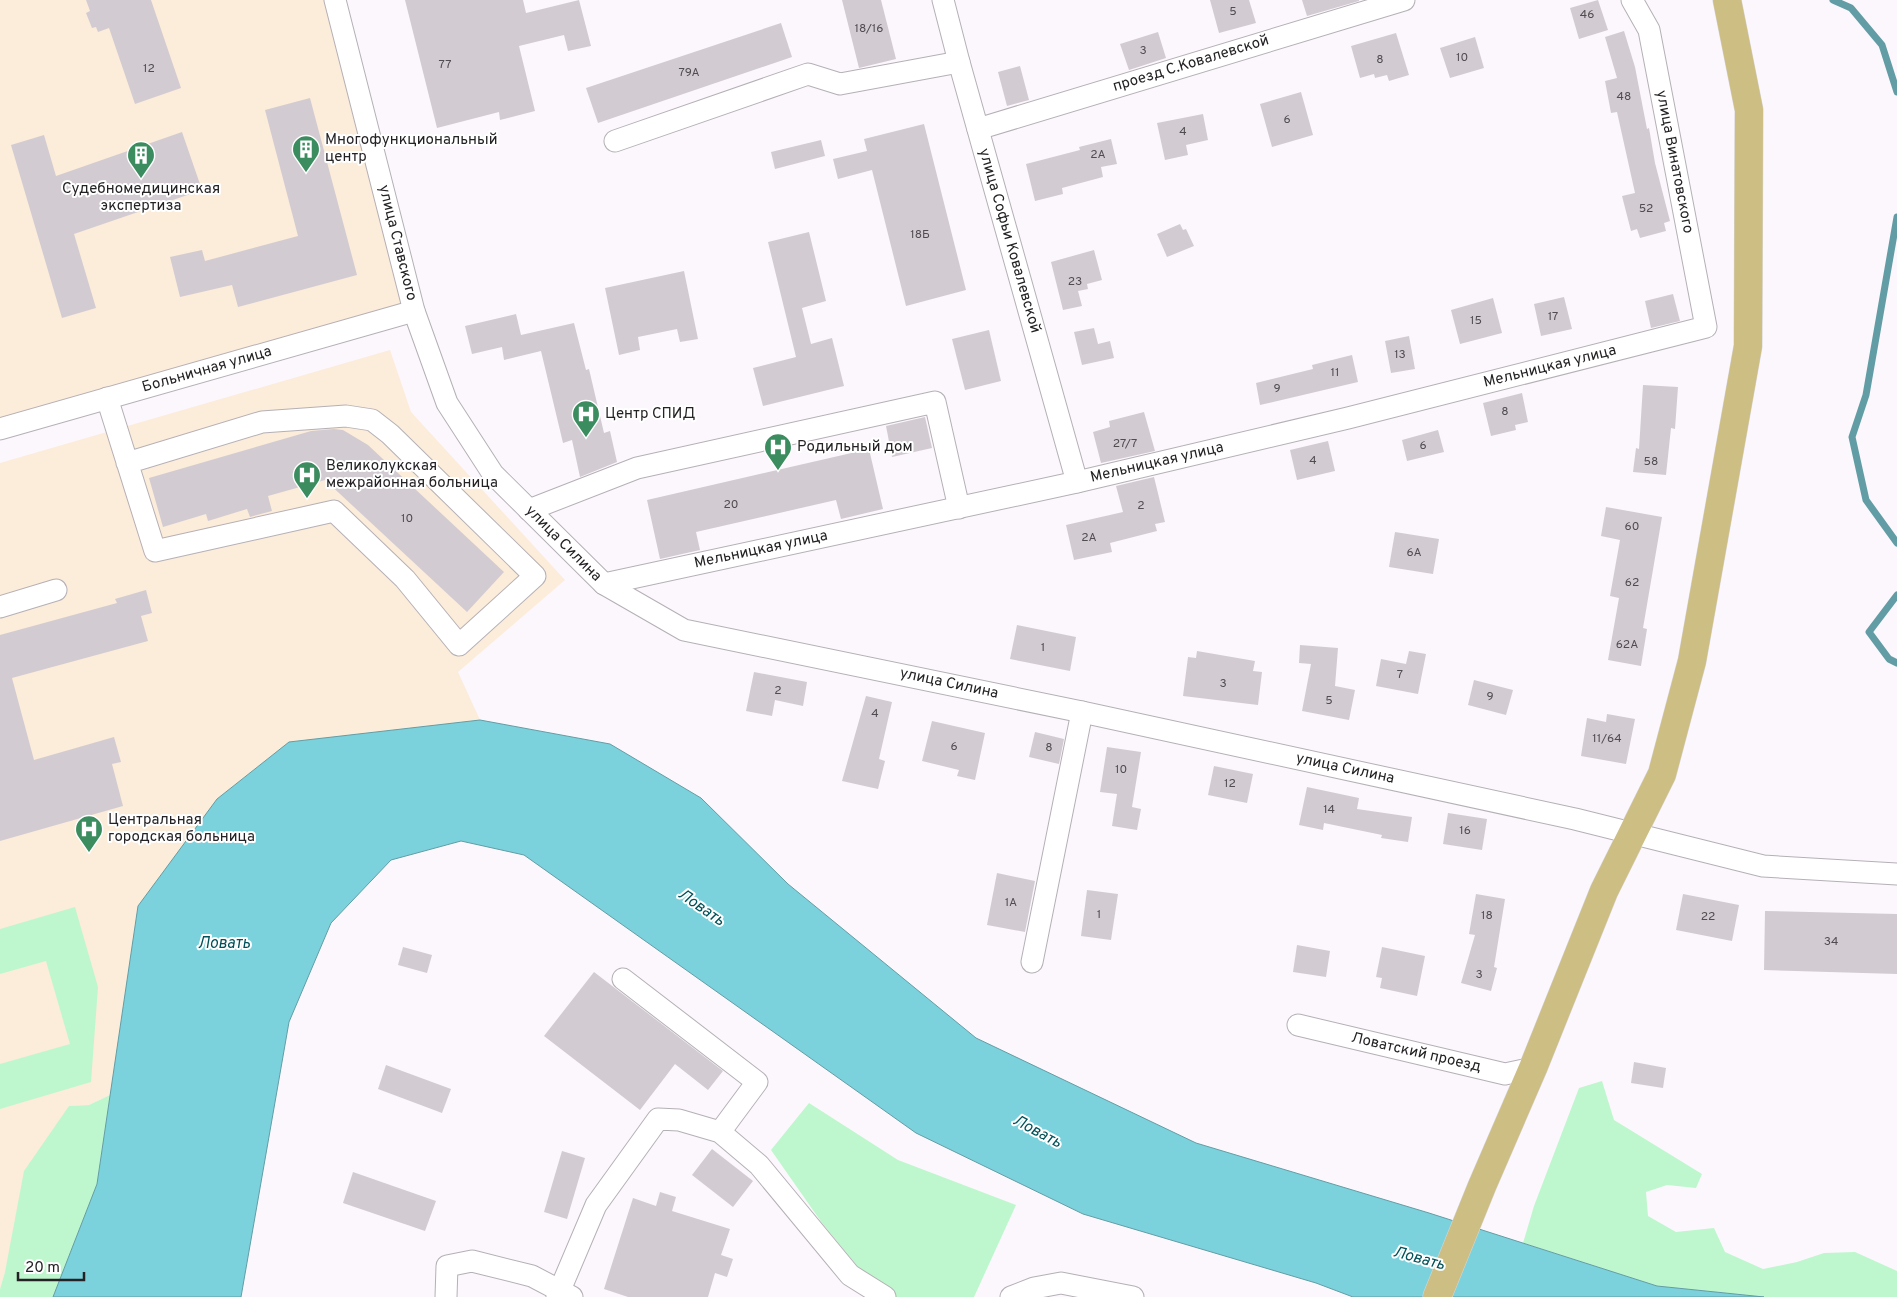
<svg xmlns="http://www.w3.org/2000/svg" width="1897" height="1297" viewBox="0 0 1897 1297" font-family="Overpass,sans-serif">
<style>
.medical{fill:#fcecda}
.green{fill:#bef7cd}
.water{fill:#7cd2dc;stroke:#629da5}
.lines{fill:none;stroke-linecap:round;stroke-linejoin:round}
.stream{stroke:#629da5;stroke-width:7}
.building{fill:#d2ccd2}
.minor-casing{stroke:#b5b0b6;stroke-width:23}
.major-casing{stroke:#d8d7d8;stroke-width:29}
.minor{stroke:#fff;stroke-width:21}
.major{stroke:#cdbe83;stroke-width:28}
.labels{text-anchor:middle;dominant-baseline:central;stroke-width:4;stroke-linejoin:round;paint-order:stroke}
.number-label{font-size:12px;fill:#504c50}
.street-label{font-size:15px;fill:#242224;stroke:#fff}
.poi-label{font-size:15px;fill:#242224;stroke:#fff;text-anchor:start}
.water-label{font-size:16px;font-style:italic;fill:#005159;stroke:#fff}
</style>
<rect width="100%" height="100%" fill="#fcf7fd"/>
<g class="medical">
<polygon points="0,0 328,0 406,305 0,421"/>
<polygon points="390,350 411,412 565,580 458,672 480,720 289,742 217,799 138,906 110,1095 89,1105 69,1106 5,1272 0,1289 0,463"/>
</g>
<g class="green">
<polygon points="75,907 98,987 91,1082 0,1109 0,1064 70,1044 46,961 0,974 0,929"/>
<polygon points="1602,1081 1614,1120 1702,1174 1696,1188 1667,1185 1646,1192 1648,1216 1676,1232 1714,1228 1725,1252 1763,1269 1797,1262 1824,1253 1855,1252 1897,1271 1897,1297 1764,1297 1657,1286 1523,1243 1534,1206 1579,1088"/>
<polygon points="110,1095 97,1184 53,1297 0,1297 0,1289 5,1272 24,1171 69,1106 89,1105"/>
<polygon points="809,1103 898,1160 1016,1205 974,1297 891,1297 858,1267 822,1223 771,1150"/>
</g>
<polygon class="water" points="480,720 610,744 701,798 788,884 976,1038 1196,1143 1429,1213 1657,1286 1764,1297 1353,1297 1316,1283 1083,1214 916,1133 524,855 461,841 391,860 331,923 289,1022 241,1297 53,1297 97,1184 138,906 217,799 289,742"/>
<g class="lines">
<g class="stream">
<polyline points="1833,0 1851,8 1882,45 1897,92"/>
<polyline points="1897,217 1866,395 1852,437 1866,500 1897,543"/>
<polyline points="1897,595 1869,632 1889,659 1897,663"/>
</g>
</g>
<g class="building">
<polygon points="86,0 151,0 181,88 135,104 109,28 98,32 96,27 92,28 86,13 90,11"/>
<polygon points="405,0 523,0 526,13 579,0 591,46 568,51 564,35 519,46 535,111 500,120 499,112 437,128"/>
<polygon points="842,0 881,0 896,59 859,68"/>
<polygon points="1210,0 1249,0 1256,23 1219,33"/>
<polygon points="1302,0 1359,0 1359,1 1307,16"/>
<polygon points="1598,0 1608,30 1579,39 1570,8"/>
<polygon points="781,23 792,57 598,123 586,88"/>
<polygon points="1624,31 1635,67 1647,129 1649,128 1655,163 1670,221 1664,223 1666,231 1640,238 1637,229 1631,231 1622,196 1635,193 1617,112 1611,113 1605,81 1617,78 1605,37"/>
<polygon points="1158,32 1166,58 1129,70 1120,44"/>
<polygon points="1396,33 1409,75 1389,81 1387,75 1375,78 1374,74 1360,78 1351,46"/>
<polygon points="1475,37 1484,68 1450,78 1440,48"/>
<polygon points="1020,66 1029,100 1007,106 998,72"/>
<polygon points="1301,92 1313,135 1272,147 1260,104"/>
<polygon points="310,98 357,275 238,307 232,285 180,297 170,257 202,250 205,261 298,236 265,110"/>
<polygon points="1203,114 1208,140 1186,145 1188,155 1165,160 1157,123"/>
<polygon points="924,124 966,290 906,306 872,170 838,179 833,159 867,151 864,139"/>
<polygon points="182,132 202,190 74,234 96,308 62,318 11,145 44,135 56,176"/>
<polygon points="1111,139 1117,164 1101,167 1103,177 1062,188 1063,194 1035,201 1026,164 1080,150 1079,147"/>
<polygon points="821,140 825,156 775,169 771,152"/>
<polygon points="1180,224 1183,230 1186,229 1194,246 1167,257 1157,234"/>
<polygon points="809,232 826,301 802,308 811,344 832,338 844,386 763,406 753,368 796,357 768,242"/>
<polygon points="1094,250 1102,280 1087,284 1088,289 1078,291 1082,306 1063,310 1051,262"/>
<polygon points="684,271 698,339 680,342 677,329 638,337 640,350 619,355 605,288"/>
<polygon points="1673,294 1680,321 1651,328 1645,301"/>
<polygon points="1564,297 1572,329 1541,336 1534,304"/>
<polygon points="1493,298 1502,333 1460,344 1451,310"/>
<polygon points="516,314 521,335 574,323 586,370 589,369 604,433 610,431 617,462 580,477 572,440 563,443 541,351 504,360 502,347 472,354 465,326"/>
<polygon points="1094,328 1098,344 1110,341 1114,358 1082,365 1074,332"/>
<polygon points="989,330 1001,381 965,390 952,339"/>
<polygon points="1409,336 1415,369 1391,373 1385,341"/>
<polygon points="1352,355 1358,382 1260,405 1256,383 1313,369 1312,365"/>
<polygon points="1643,385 1678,387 1675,429 1671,428 1666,475 1633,472 1636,448 1639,449"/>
<polygon points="1522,393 1528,422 1515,425 1516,430 1491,436 1483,403"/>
<polygon points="1144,412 1155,451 1101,463 1093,432 1110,427 1109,421"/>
<polygon points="925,417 932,448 892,457 886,426"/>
<polygon points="334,429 343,430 368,445 504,572 467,612 325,480 268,496 272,511 257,515 250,517 247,509 208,521 206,514 163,527 149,478 311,431"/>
<polygon points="1438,430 1444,452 1407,461 1402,440"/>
<polygon points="1328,441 1335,471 1297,480 1290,450"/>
<polygon points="869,449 883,509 841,519 836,500 696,532 700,550 660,559 647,500"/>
<polygon points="1154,477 1165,522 1155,524 1157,531 1110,543 1112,552 1074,560 1066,525 1123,512 1116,486"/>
<polygon points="1606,507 1662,517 1643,628 1647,629 1641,666 1608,660 1619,598 1610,596 1620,540 1601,536"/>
<polygon points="1395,532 1439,539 1433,574 1389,567"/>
<polygon points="146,590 152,613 141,616 148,641 12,678 34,760 114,737 121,762 112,764 123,806 0,841 0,635 117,603 115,599"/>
<polygon points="1017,625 1076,637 1070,671 1010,659"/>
<polygon points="1300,645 1338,648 1335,686 1355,690 1349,720 1302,711 1311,664 1299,663"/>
<polygon points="1197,651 1255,661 1253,671 1262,672 1258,705 1183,696 1188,657 1196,658"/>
<polygon points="1409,651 1426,654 1418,694 1376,686 1381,659 1406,664"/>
<polygon points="754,672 807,682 803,706 775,700 772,716 746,711"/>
<polygon points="1474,680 1513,690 1506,715 1468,705"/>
<polygon points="866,696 892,702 879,759 885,761 878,789 842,781"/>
<polygon points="1607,714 1635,719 1626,764 1581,756 1587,718 1606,722"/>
<polygon points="932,721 985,733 975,780 957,776 959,770 922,761"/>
<polygon points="1035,732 1064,739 1059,764 1029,757"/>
<polygon points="1107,747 1141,752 1132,807 1141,809 1137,830 1112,826 1117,794 1100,792"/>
<polygon points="1214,766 1253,774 1247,803 1208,795"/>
<polygon points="1307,787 1359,798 1357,809 1412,817 1408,842 1381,838 1382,835 1324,823 1323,830 1299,825"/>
<polygon points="1448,813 1487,819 1482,850 1443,844"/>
<polygon points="997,873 1035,881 1025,932 987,925"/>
<polygon points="1087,890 1118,894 1111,940 1081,936"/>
<polygon points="1476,894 1505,899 1494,967 1497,968 1491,991 1461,983 1475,935 1469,934"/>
<polygon points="1683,894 1739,905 1732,941 1676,930"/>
<polygon points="1765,911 1897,914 1897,974 1764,970"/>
<polygon points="1297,945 1330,951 1326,977 1293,972"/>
<polygon points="403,947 432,955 427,973 398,965"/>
<polygon points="1382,947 1425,956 1417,996 1380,988 1382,978 1376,977"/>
<polygon points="594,972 723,1071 708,1090 675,1064 640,1110 544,1036"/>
<polygon points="1634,1062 1666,1068 1663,1088 1631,1083"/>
<polygon points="386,1065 451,1089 442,1113 378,1089"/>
<polygon points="712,1149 753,1181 733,1207 692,1175"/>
<polygon points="562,1151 585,1158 567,1219 544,1212"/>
<polygon points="353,1172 436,1201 425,1231 343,1203"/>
<polygon points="660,1192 676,1197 672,1211 730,1229 721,1255 733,1259 727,1277 715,1273 708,1297 628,1297 604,1289 633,1198 656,1206"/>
</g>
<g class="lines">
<g class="minor-casing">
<g id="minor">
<polyline points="335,0 414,311 447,403 493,474 604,584 684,630 1082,712 1575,819 1763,866 1897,874"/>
<polyline points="943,0 959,62 1077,482"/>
<polyline points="978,129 1404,0"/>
<polyline points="615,141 808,74 840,84 959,62"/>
<polyline points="107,398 155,551 334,511 405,579 459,645 535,576 390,434 372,420 346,416 262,422 127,463"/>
<polyline points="0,429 414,311"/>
<polyline points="529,510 637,468 935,402 959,508"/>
<polyline points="604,584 1077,482 1348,418 1706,327 1649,30 1632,0"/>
<polyline points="0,607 56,590"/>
<polyline points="1032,962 1082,712"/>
<polyline points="623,979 757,1082 720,1132"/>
<polyline points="1298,1025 1505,1074 1533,1068"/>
<polyline points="446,1297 447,1266 472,1261 532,1276 572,1297"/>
<polyline points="557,1297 596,1205 658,1119 679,1120 720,1132 759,1165 850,1275 885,1297"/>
<polyline points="1011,1297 1034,1288 1061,1283 1133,1297"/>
</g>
</g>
<g class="major-casing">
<polyline id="major" points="1437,1297 1482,1186 1533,1068 1604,891 1662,774 1692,661 1748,346 1749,110 1727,0"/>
</g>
<use href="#minor" class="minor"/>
<use href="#major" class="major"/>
</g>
<defs>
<g id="building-pin" transform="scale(1.4375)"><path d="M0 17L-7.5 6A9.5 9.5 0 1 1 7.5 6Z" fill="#3b8c5e" stroke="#fff"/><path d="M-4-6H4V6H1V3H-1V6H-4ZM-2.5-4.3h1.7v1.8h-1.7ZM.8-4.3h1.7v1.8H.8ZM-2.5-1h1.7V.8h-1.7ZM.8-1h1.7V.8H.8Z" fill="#fff"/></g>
<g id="hospital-pin" transform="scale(1.4375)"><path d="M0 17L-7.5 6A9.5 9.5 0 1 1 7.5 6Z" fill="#3b8c5e" stroke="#fff"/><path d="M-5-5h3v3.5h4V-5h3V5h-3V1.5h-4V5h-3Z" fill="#fff"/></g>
</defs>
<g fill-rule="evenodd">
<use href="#building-pin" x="306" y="149"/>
<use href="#building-pin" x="141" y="155"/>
<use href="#hospital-pin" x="586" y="414"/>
<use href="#hospital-pin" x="778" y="447"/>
<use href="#hospital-pin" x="307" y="475"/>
<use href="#hospital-pin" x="89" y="829"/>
</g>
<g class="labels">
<g class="number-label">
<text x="1233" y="12">5</text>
<text x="1587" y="15">46</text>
<text x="869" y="29">18/16</text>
<text x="1143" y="51">3</text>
<text x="1462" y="58">10</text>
<text x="1380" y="60">8</text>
<text x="445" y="65">77</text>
<text x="149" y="69">12</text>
<text x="689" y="73">79А</text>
<text x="1624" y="97">48</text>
<text x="1287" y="120">6</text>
<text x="1183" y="132">4</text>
<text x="1098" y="155">2А</text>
<text x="1646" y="209">52</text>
<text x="920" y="235">18Б</text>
<text x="1075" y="282">23</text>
<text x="1553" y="317">17</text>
<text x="1476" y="321">15</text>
<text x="1400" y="355">13</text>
<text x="1335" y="373">11</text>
<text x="1277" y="389">9</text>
<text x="1505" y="412">8</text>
<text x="1125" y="444">27/7</text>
<text x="1423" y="446">6</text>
<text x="1313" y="461">4</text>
<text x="1651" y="462">58</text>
<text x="731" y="505">20</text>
<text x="1141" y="506">2</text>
<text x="407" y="519">10</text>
<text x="1632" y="527">60</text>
<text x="1089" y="538">2А</text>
<text x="1414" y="553">6А</text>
<text x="1632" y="583">62</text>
<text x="1627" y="645">62А</text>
<text x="1043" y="648">1</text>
<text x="1400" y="675">7</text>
<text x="1223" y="684">3</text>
<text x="778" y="691">2</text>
<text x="1490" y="697">9</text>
<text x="1329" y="701">5</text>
<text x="875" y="714">4</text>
<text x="1607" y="739">11/64</text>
<text x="954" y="747">6</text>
<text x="1049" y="748">8</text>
<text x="1121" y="770">10</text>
<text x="1230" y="784">12</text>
<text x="1329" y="810">14</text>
<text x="1465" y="831">16</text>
<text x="1011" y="903">1А</text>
<text x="1099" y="915">1</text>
<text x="1487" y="916">18</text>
<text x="1708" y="917">22</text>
<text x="1831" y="942">34</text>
<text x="1479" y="975">3</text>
</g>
<g class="street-label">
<text transform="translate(1191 64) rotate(-17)">проезд С.Ковалевской</text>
<text transform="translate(1674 162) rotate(79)">улица Винатовского</text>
<text transform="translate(1009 241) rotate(74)">улица Софьи Ковалевской</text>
<text transform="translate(397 243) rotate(76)">улица Ставского</text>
<text transform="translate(1550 367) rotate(-14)">Мельницкая улица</text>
<text transform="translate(207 370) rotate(-16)">Больничная улица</text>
<text transform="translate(1157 463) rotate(-13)">Мельницкая улица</text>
<text transform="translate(563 544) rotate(45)">улица Силина</text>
<text transform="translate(761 550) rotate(-12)">Мельницкая улица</text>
<text transform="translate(949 684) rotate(12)">улица Силина</text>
<text transform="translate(1345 769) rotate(12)">улица Силина</text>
<text transform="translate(1416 1053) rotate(13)">Ловатский проезд</text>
</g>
<g class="poi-label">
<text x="325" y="140">Многофункциональный<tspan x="325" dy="17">центр</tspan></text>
<text x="141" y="189" text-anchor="middle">Судебномедицинская<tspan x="141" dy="17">экспертиза</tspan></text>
<text x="605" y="414">Центр СПИД</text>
<text x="797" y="447">Родильный дом</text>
<text x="326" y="466">Великолукская<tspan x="326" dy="17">межрайонная больница</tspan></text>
<text x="108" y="820">Центральная<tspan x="108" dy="17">городская больница</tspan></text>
</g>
<g class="water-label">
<text transform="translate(701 908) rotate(35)">Ловать</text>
<text x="224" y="944">Ловать</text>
<text transform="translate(1037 1132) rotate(28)">Ловать</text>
<text transform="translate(1419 1259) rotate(15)">Ловать</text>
</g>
</g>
<path d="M18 1272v8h66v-8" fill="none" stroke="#242224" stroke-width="2.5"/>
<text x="25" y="1272" font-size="15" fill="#242224" stroke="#ffffff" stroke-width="4" paint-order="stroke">20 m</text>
</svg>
